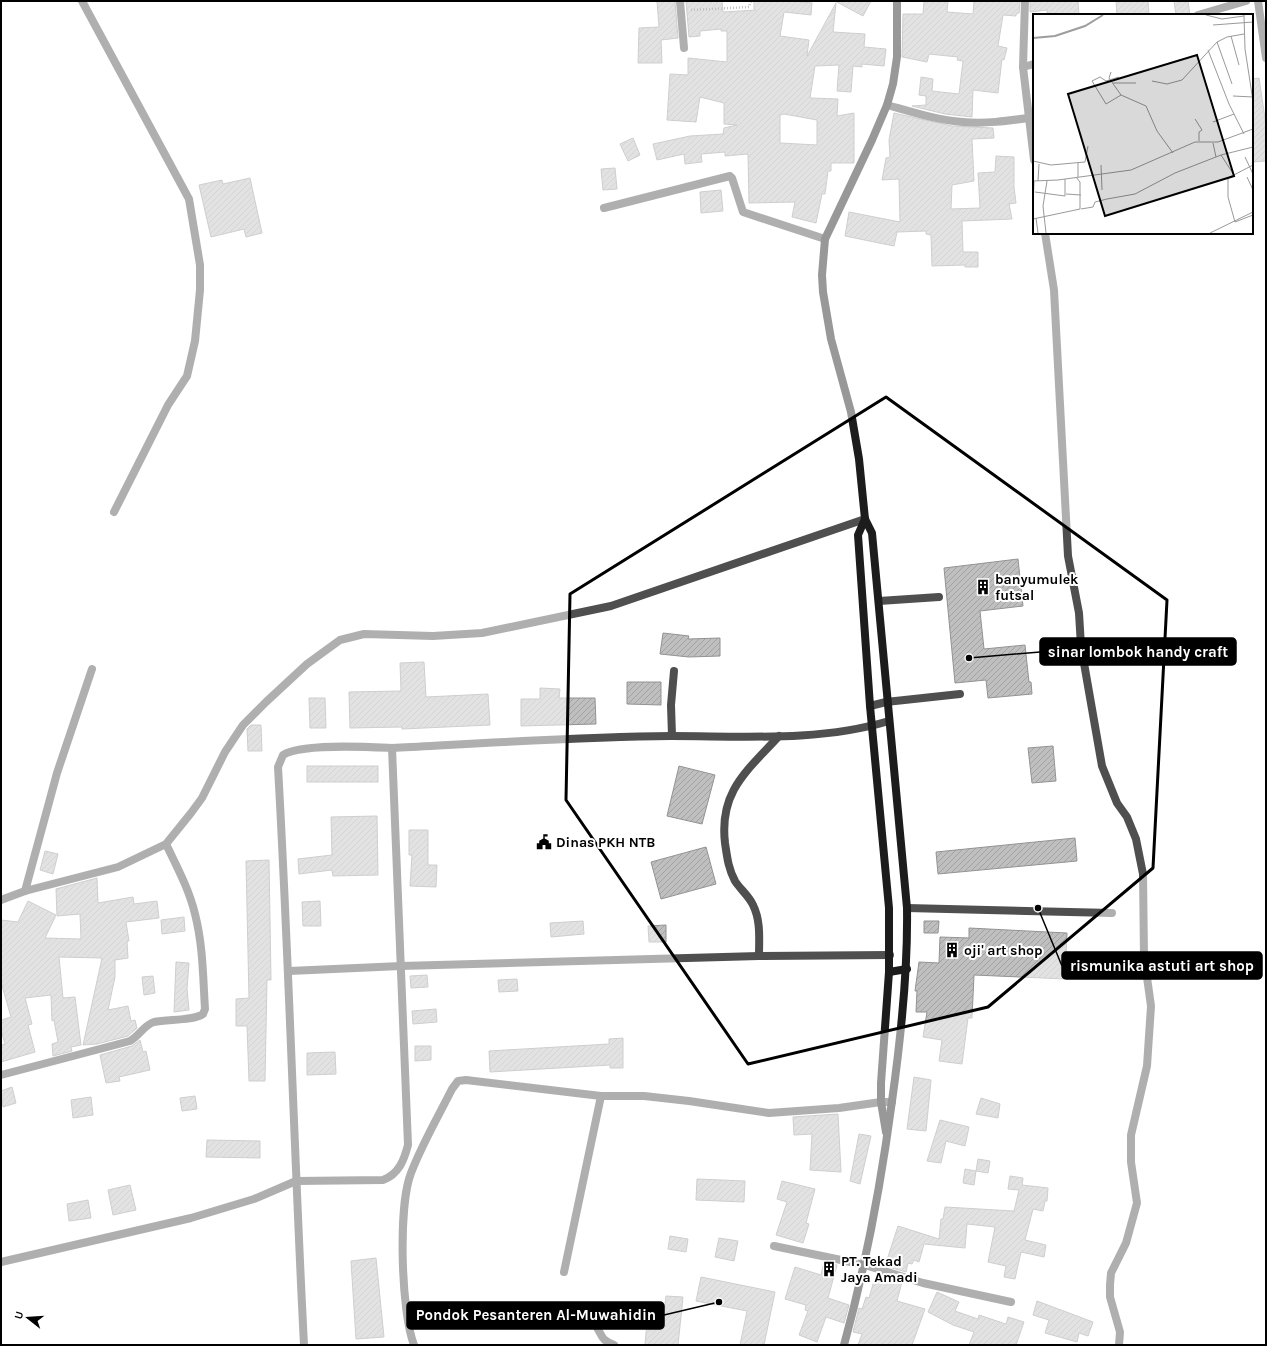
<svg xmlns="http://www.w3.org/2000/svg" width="1267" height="1346" viewBox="0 0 1267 1346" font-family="Karla,sans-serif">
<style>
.building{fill:url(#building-hatch);stroke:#939393;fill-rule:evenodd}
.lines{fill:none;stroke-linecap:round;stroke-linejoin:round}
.path{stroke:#717171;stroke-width:2.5;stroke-dasharray:1 2;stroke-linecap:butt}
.service{stroke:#4f4f4f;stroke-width:8}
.minor{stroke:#4f4f4f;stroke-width:8}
.secondary{stroke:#1c1c1c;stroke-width:8}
.marked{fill:none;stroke:#000;stroke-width:3;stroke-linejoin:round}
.labels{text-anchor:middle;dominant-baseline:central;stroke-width:4;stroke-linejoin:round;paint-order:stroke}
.poi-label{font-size:14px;font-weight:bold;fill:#000;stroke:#fff;text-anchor:start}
.inset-river{fill:none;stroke:#9d9d9d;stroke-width:2}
.inset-road{fill:none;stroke:#999;stroke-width:1}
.view{fill:#000;fill-opacity:0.15;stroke:#000;stroke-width:2}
.inset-edge{fill:none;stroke:#000;stroke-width:2}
.leader{fill:none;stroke:#000;stroke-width:1.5}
.callout-dot{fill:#000;stroke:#fff;stroke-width:1.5}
.callout{fill:#000;stroke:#000;stroke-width:1.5}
.callout-label{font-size:15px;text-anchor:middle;font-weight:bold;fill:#fff}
</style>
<defs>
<pattern id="building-hatch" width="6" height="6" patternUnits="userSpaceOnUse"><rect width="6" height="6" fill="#bfbfbf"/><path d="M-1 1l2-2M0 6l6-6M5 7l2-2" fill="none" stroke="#a2a2a2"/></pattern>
</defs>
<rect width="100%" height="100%" fill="#fff"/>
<g class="building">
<polygon points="657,1 675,1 678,38 661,40 662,63 638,63 639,28 659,27"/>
<path d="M686,1H722L723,12L756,10L754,9V1H793L812,3L811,15L784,12L780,36L809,40L807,56L836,3L833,32L865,34L864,47L886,49L884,66L862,64V67L853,66L851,92L837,91L839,65L815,66L810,98L838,99L837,116L854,113V163H831V171H828L825,194H822L816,223L792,217L795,202L749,203L748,154L725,156V152L701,154L702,162L685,164L684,154L657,160L653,144L690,136L723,134L724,128L737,125L724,124V103L700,97L696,122L667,120L670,74L688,75V58L727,62V31H721V29L700,31V36L689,37ZM784,114L817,120V145L780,143V115Z"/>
<polygon points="835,1 871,1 863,16"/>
<polygon points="924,1 948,1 947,12 973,14 974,1 1020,1 1019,13 1016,14 1016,16 1003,15 998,46 1007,48 1004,60 1002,59 998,93 973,90 972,117 945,114 912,106 926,105 926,96 919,95 921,77 933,79 932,91 959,94 963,61 957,60 958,57 929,54 927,62 902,57 903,14 923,14"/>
<polygon points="1030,1 1078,1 1079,15 1047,15 1047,10 1030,12"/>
<polygon points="1116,1 1148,1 1149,14 1117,15"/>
<polygon points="1174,1 1188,1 1190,15 1176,15"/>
<polygon points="1259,78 1266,125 1266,161 1252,162 1252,79"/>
<polygon points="894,113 952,126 993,128 994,138 972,139 974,181 952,185 951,209 980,208 978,173 995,172 996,156 1014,157 1014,187 1016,203 1009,204 1012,219 962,221 963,252 978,252 978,267 965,267 965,265 932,266 931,235 926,234 926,231 897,232 894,246 845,236 849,212 900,222 899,179 882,180 886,158 890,157 889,140"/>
<polygon points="633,138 640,155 628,161 620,144"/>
<polygon points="615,168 617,189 603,190 601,169"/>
<polygon points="250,178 262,233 246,237 244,229 211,237 199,185 222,180 223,184"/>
<polygon points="721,190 723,211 701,213 700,192"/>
<polygon points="1018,559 1023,606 980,611 984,649 1025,645 1029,682 1031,682 1032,694 988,698 986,680 955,683 944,568"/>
<polygon points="663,633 689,636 688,639 720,638 720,656 689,657 660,654"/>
<polygon points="424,662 426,697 488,694 490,725 402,729 402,727 350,728 349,692 401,691 400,663"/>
<polygon points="627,682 661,682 661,705 627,704"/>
<polygon points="540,688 560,689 559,698 595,698 596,724 521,726 521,699 540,699"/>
<polygon points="309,698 325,698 326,728 310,728"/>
<polygon points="251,725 261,725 262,751 248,751 247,729"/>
<polygon points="1053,746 1056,781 1032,783 1028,748"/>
<rect x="307" y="766" width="71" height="16"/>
<polygon points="679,766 715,775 702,824 667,816"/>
<polygon points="377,816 378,875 333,876 332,870 299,874 298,859 332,855 331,817"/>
<polygon points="409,830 428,830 428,865 437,865 436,887 410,886 412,855 409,855"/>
<polygon points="1075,838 1077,861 938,874 936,852"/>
<polygon points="706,847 716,884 661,899 651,862"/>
<polygon points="45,851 58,854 53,874 40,870"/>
<polygon points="269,860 271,980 267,980 265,1081 249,1081 247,1026 236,1026 236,999 249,998 246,861"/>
<polygon points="97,878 98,903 133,897 134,904 157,901 159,918 126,922 129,941 127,941 128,958 115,960 115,977 108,1010 128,1006 131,1021 135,1020 137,1028 128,1036 97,1044 83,1045 102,958 59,957 63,998 75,997 81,1045 71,1047 72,1051 53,1056 52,1044 58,1042 54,1020 52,1021 51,995 25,998 32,1024 28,1025 35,1052 1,1062 1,1045 5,1044 1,1030 1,1020 11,1017 1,982 1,920 18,922 28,901 56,915 45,938 81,939 80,914 57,916 56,889"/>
<polygon points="320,901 321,926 303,926 302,902"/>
<polygon points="184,917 185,931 162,934 161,920"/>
<polygon points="583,921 584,934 551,937 550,923"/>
<polygon points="924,921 939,921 938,933 924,933"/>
<polygon points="666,925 666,942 649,942 648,926"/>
<polygon points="969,928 1067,933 1065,979 974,975 972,1018 968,1018 962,1064 939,1061 942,1040 923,1037 927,1012 916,1012 917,991 915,991 919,962 939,963 940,937 969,938"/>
<polygon points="176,962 189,963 187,989 189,1010 174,1012"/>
<polygon points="427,975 428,987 411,988 410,976"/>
<polygon points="153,976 155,993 144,995 142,977"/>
<polygon points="517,979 518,991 499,992 498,980"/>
<polygon points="436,1009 437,1022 413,1024 412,1011"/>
<polygon points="623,1038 623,1068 610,1068 610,1065 490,1072 489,1051 609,1044 609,1039"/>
<polygon points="140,1040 143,1052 146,1051 150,1070 119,1077 120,1081 106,1083 100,1055 132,1046"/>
<polygon points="415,1046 431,1046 431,1060 415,1061"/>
<polygon points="335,1052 336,1074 307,1075 307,1053"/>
<polygon points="914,1077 931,1080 926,1131 907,1129"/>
<polygon points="12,1087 16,1103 3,1107 1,1091"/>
<polygon points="195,1096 197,1109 182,1111 180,1098"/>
<polygon points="91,1097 93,1115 73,1118 71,1100"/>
<polygon points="981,1098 1000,1104 998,1118 976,1114"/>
<polygon points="838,1114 841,1172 810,1170 812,1134 794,1135 793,1117"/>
<polygon points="940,1120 969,1127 965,1146 946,1141 941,1163 927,1161"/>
<polygon points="859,1134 871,1136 860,1184 850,1181"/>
<polygon points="207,1140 260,1141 260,1158 206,1157"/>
<polygon points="978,1159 990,1161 988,1173 976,1171"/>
<polygon points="965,1169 976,1171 974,1185 963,1183"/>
<polygon points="1010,1176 1023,1178 1022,1185 1048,1188 1047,1201 1045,1201 1043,1211 1033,1209 1025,1240 1046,1245 1044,1257 1021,1252 1015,1279 1004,1277 1006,1266 988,1262 995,1227 967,1224 965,1248 924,1244 919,1262 914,1260 912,1264 908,1263 906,1272 885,1266 898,1226 939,1239 941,1219 943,1219 945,1207 1014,1211 1019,1190 1008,1189"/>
<polygon points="697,1179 745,1181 744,1202 696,1200"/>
<polygon points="782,1181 815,1189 806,1223 809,1224 803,1243 776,1235 787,1202 777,1199"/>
<polygon points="130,1185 136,1210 113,1215 108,1190"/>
<polygon points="88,1200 91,1218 69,1221 67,1204"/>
<polygon points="670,1236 688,1239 686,1252 668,1249"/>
<polygon points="719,1238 738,1241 734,1261 715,1257"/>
<polygon points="376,1258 384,1337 356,1339 351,1261"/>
<polygon points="824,1262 837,1265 828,1298 849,1305 844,1323 826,1317 817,1342 799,1335 808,1311 805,1310 806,1305 785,1299 795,1267 821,1275"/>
<polygon points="876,1274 902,1282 897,1301 925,1309 912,1345 858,1345 862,1334 853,1332 859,1308 862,1309 866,1297 869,1298"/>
<polygon points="701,1277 775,1292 764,1345 740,1345 747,1311 696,1301"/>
<polygon points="937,1292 959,1302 955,1311 978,1319 979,1315 1006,1324 1008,1317 1024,1322 1016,1345 969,1345 974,1332 953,1325 928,1312"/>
<polygon points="666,1296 683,1297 678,1345 645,1345 647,1321 660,1322 661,1311 664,1311"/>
<polygon points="1037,1301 1093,1322 1088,1336 1079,1333 1077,1342 1045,1333 1049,1320 1033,1315"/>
</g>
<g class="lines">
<polyline class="path" points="691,10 749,7 751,1"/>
<g class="service">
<polyline points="879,601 939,597"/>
<polyline points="870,706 886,702 960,694"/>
<polyline points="672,736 671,705 674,671"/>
<polyline points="907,908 1112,913"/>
<path d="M759,956C759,939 761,921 753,905C749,896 740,889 735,881C728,868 727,856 725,843C719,791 747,771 779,736"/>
<polyline points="289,971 401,966 759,956 890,955"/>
<path d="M1,1262L191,1218L254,1199L296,1181L383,1180C399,1174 404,1160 408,1145L392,748"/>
<polyline points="564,1272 601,1096"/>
<path d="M304,1345C294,1152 289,960 278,767L283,755C301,743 370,747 392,748C485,743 578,737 671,736C743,736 819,742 889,721"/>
<path d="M414,1345C401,1312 398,1206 411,1173C422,1144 438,1117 452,1089L458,1081L466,1080L601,1096H644L689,1101L769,1113L839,1108L881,1102H892"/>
</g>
<g class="minor">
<polyline points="82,1 189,199 200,265 200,290 195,341 187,376 168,405 114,512"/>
<polyline points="680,1 684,48"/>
<polyline points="1025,1 1023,67 1034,160"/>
<polyline points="1258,1 1266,58"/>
<polyline points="1198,15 1246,1"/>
<polyline points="1023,67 1034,64"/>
<path d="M887,105C912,112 937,120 963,122C985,124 1007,121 1028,118"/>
<polyline points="604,208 730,176 732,178 743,212 825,239"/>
<polyline points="1045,233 1054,290 1068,556 1079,613 1081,646 1102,766 1117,803 1127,817 1136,839 1143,874 1144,956 1151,1006 1147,1066 1131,1135 1131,1162 1137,1203 1126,1243 1111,1273 1110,1285 1110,1297 1120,1332 1119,1345"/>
<polyline points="25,891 57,773 92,669"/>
<polyline points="1,900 25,891 118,867 166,844 191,813 202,798 225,752 243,725 266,702 307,664 340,640 364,634 433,636 482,633 611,606 865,519"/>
<path d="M1,1075L130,1041C139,1036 144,1025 154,1022C168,1019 193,1021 203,1014L205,1009C203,977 203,945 195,914C189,889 177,867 166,844"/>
<polyline points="774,1246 865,1265 923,1283 1011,1302"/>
<path d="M551,1309L595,1325C603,1335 599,1339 614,1345"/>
</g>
<g class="secondary">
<polyline points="865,519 858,535 870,706 889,908 889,972 881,1083 881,1102 886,1132"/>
<polyline points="889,972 907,969"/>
<path d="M844,1345C866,1265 881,1184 892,1101C901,1037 908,973 907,908L872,533L865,519L859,459L851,412L831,339L823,292L822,275L825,239L872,140L887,105L893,84L897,57V1"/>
</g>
</g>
<path d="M0 0H1267V1346H0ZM886,397L1167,600L1153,868L988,1007L748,1064L566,800L570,594Z" fill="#fff" fill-opacity=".55" fill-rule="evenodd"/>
<path class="marked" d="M886,397L1167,600L1153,868L988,1007L748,1064L566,800L570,594Z"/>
<defs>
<g id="building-bare" transform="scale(1.2)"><path d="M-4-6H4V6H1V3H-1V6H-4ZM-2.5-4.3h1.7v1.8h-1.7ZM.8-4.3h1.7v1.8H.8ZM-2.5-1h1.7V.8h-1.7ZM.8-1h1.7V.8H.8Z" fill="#000" stroke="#fff" stroke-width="2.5" paint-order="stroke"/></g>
<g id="civic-bare" transform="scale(1.2)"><path d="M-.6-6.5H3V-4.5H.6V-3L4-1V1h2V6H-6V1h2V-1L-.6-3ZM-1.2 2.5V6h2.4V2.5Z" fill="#000" stroke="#fff" stroke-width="2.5" paint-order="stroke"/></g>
</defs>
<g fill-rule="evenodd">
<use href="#building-bare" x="983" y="587"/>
<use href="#civic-bare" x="544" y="842"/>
<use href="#building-bare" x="952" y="950"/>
<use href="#building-bare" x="829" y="1269"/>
</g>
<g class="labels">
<g class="poi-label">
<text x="995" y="579">banyumulek<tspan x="995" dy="16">futsal</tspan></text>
<text x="556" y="842">Dinas PKH NTB</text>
<text x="964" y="950">oji' art shop</text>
<text x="841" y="1261">PT. Tekad<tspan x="841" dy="16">Jaya Amadi</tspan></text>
</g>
</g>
<g transform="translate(1033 14)">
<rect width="220" height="220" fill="#fff"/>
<path class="inset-river" d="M0,24L22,22L52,12L70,1"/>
<path class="inset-road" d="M173,1L189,5L211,2M211,1L212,35L220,87M180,11L220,8M198,22L206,51M184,28L199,70M175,36L196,90L211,120M78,58L76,64L88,81L113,92L124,117L140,139M86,63L73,67L67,63L59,67L73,90L88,81M119,67L134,70L149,66L184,28L194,23L211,20M80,69H103M200,82L220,83M162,105L169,116L166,118V127M180,108L201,100M180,129L183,143M188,141L201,161M212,143L220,160M0,147L18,151L52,148L55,132M45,149V163M68,151L69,176M220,151L195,164V183L202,208L220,201M214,163L220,176M0,167L25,166L98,156L162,128H185L220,115M5,167L6,150M2,178L32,182V165M33,180L48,181M0,194L1,167M48,195L60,193L62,188L74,185L102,180L142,159L188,141L220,133M3,204L5,219M0,205L47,195V168L43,163M13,219L10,192L14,167M177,219L220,198"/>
<path class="view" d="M164,41L201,162L72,202L35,80Z"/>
<rect width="220" height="220" class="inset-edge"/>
</g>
<path class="leader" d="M969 658L1040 652M1038 908L1062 966M719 1302L664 1315"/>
<g class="callout-dot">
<circle cx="969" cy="658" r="4"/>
<circle cx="1038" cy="908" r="4"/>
<circle cx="719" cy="1302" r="4"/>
</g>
<g class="callout">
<rect x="1040" y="638" width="196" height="27" rx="4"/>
<rect x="1062" y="952" width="200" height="27" rx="4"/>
<rect x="407" y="1302" width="257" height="27" rx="4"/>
</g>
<g class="callout-label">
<text x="1138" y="657">sinar lombok handy craft</text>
<text x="1162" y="971">rismunika astuti art shop</text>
<text x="536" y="1320">Pondok Pesanteren Al-Muwahidin</text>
</g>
<rect width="1267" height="1346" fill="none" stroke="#000000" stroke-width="4"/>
<g transform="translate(28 1318) rotate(287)" stroke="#ffffff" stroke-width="3" paint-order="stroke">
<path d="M0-3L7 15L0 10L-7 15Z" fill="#000000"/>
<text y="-6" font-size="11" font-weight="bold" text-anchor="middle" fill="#000000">U</text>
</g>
</svg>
